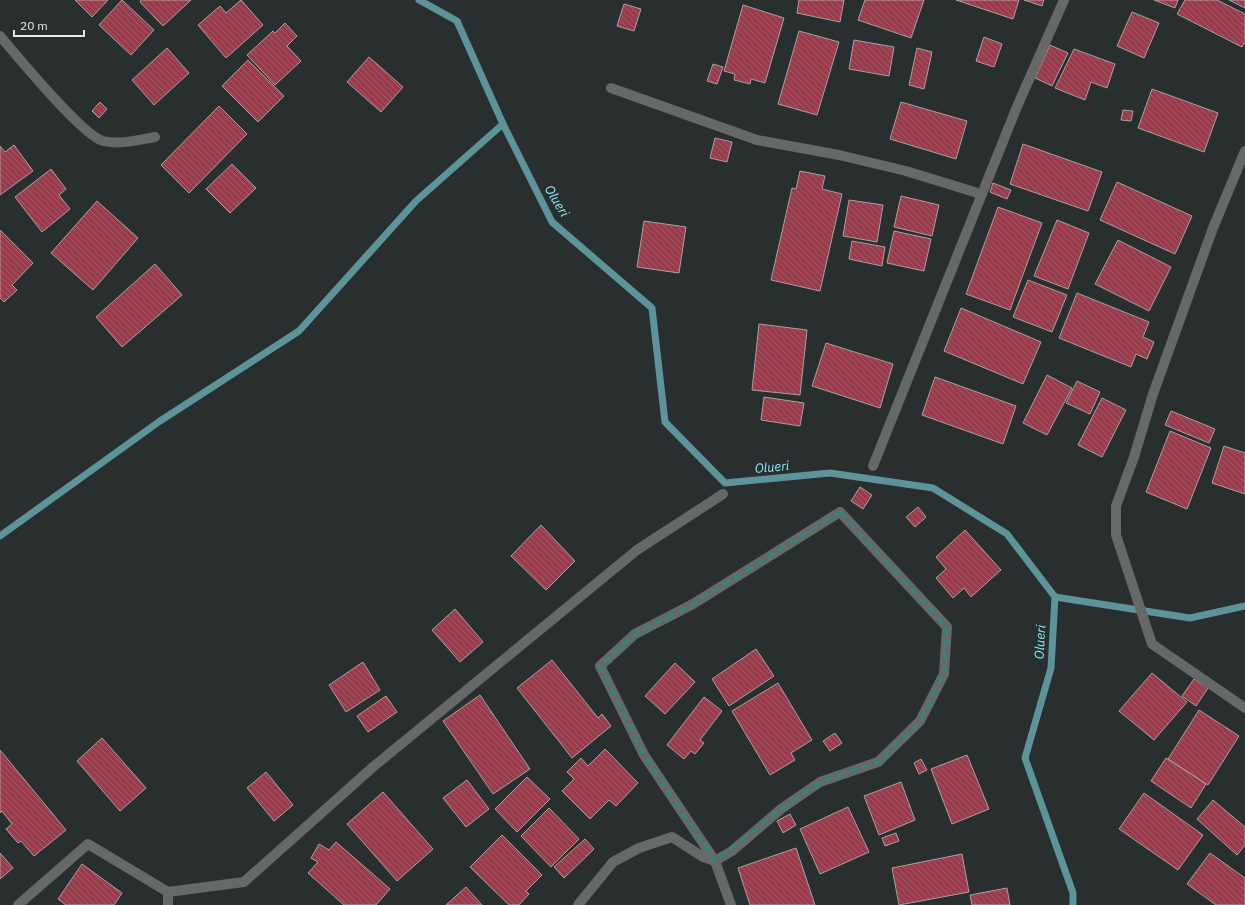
<svg xmlns="http://www.w3.org/2000/svg" width="1245" height="905" viewBox="0 0 1245 905" font-family="'IBM Plex Sans',sans-serif">
<style>
.lines{fill:none;stroke-linecap:round;stroke-linejoin:round}
.stream{stroke:#5c949a;stroke-width:7}
.building{fill:url(#building-back-hatch);stroke:#a8a2a2}
.minor{stroke:#676969;stroke-width:10}
.marked{fill:none;stroke:#2f8781;stroke-width:3;stroke-dasharray:8 5;stroke-linejoin:round}
.labels{text-anchor:middle;dominant-baseline:central;stroke-width:3;stroke-linejoin:round;paint-order:stroke}
.water-label{font-size:13px;font-style:italic;fill:#8cedf8;stroke:#292e2e}
</style>
<defs>
<pattern id="building-back-hatch" width="6" height="6" patternUnits="userSpaceOnUse"><rect width="6" height="6" fill="#983b4b"/><path d="M-1 5l2 2M0 0l6 6M5-1l2 2" fill="none" stroke="#a65865"/></pattern>
</defs>
<rect width="100%" height="100%" fill="#292e2e"/>
<g class="lines">
<g class="stream">
<polyline points="419,0 457,21 503,124 552,222 652,308 665,422 725,483 830,473 933,488 1007,534 1055,597 1051,668 1025,758 1073,893 1073,905"/>
<polyline points="0,536 160,421 299,331 416,201 503,124"/>
<polyline points="1055,597 1190,618 1245,606"/>
</g>
</g>
<g class="building">
<polygon points="75,0 108,0 92,17"/>
<polygon points="122,0 154,30 131,55 99,25"/>
<polygon points="141,0 191,0 163,26 140,2"/>
<polygon points="241,0 263,25 226,58 198,25 220,6 226,13"/>
<polygon points="799,0 844,0 840,22 797,13"/>
<polygon points="865,0 924,0 911,38 858,20"/>
<polygon points="956,0 1019,0 1013,19"/>
<polygon points="1024,0 1044,0 1042,6"/>
<polygon points="1154,0 1178,0 1175,8"/>
<polygon points="1185,0 1217,0 1245,14 1245,42 1242,47 1177,14"/>
<polygon points="1229,0 1245,0 1245,8"/>
<polygon points="624,4 641,9 634,31 617,26"/>
<polygon points="743,5 784,18 765,83 751,79 750,84 734,80 735,74 724,71"/>
<polygon points="1132,12 1159,23 1144,58 1117,46"/>
<polygon points="285,23 297,36 287,46 301,61 275,85 247,55 273,31 275,33"/>
<polygon points="799,31 839,42 817,115 778,104"/>
<polygon points="984,37 1002,44 994,67 976,61"/>
<polygon points="854,40 894,47 889,76 849,69"/>
<polygon points="1050,45 1068,53 1052,86 1035,78"/>
<polygon points="167,48 189,73 154,105 132,80"/>
<polygon points="917,48 932,52 924,89 909,85"/>
<polygon points="1074,49 1115,64 1107,88 1091,82 1085,100 1055,88"/>
<polygon points="369,57 403,87 381,112 347,82"/>
<polygon points="248,60 284,96 258,122 222,86"/>
<polygon points="713,64 723,67 717,84 707,81"/>
<polygon points="1152,89 1218,113 1204,152 1138,128"/>
<polygon points="100,102 107,109 99,118 92,111"/>
<polygon points="901,102 967,121 956,159 890,139"/>
<polygon points="219,106 247,134 189,193 161,165"/>
<polygon points="1123,110 1133,111 1131,121 1121,120"/>
<polygon points="715,138 732,142 727,162 710,158"/>
<polygon points="1023,144 1102,172 1088,211 1010,184"/>
<polygon points="14,145 33,171 0,195 0,146 5,152"/>
<polygon points="232,164 256,188 230,213 206,189"/>
<polygon points="51,169 66,189 59,195 70,209 42,232 15,197"/>
<polygon points="800,171 825,176 822,189 842,194 820,291 771,280 792,188 796,189"/>
<polygon points="1117,182 1192,216 1175,254 1100,220"/>
<polygon points="993,183 1011,190 1007,199 990,192"/>
<polygon points="901,196 939,205 932,236 894,227"/>
<polygon points="849,200 883,205 877,242 843,236"/>
<polygon points="97,201 138,238 93,290 51,253"/>
<polygon points="998,207 1042,223 1010,310 966,294"/>
<polygon points="1057,220 1089,233 1068,289 1034,276"/>
<polygon points="644,221 686,227 679,273 637,267"/>
<polygon points="0,230 33,263 12,285 17,290 4,302 0,298"/>
<polygon points="894,231 931,239 924,271 887,263"/>
<polygon points="1118,240 1171,267 1149,311 1095,284"/>
<polygon points="852,241 885,247 882,266 849,259"/>
<polygon points="155,264 182,295 122,347 96,317"/>
<polygon points="1028,280 1067,295 1052,332 1013,317"/>
<polygon points="1077,293 1149,322 1143,337 1154,342 1147,359 1136,354 1131,367 1059,338"/>
<polygon points="961,308 1041,342 1023,384 944,351"/>
<polygon points="759,324 807,330 800,395 752,390"/>
<polygon points="826,343 893,364 880,408 812,386"/>
<polygon points="1047,375 1072,388 1047,435 1023,423"/>
<polygon points="935,377 1016,406 1003,444 922,415"/>
<polygon points="1077,381 1100,392 1090,414 1066,403"/>
<polygon points="764,397 804,403 800,426 761,420"/>
<polygon points="1102,398 1126,410 1102,457 1078,445"/>
<polygon points="1171,411 1215,429 1209,443 1165,425"/>
<polygon points="1170,431 1211,448 1187,509 1146,492"/>
<polygon points="1224,446 1245,453 1245,494 1212,483"/>
<polygon points="860,487 872,495 863,509 851,501"/>
<polygon points="918,507 926,517 915,527 906,517"/>
<polygon points="541,525 575,561 546,590 511,556"/>
<polygon points="965,530 1001,570 971,597 964,588 953,598 936,578 946,569 936,557"/>
<polygon points="455,609 483,642 460,662 432,630"/>
<polygon points="756,649 774,676 729,706 712,679"/>
<polygon points="552,660 598,718 602,714 611,726 572,758 517,688"/>
<polygon points="363,662 380,690 346,712 329,685"/>
<polygon points="675,663 695,682 665,714 645,696"/>
<polygon points="1152,673 1187,702 1154,740 1119,711"/>
<polygon points="1194,679 1208,688 1196,706 1182,696"/>
<polygon points="778,683 812,740 791,753 795,760 770,775 732,711"/>
<polygon points="480,695 530,769 493,794 443,721"/>
<polygon points="386,696 397,712 368,732 357,716"/>
<polygon points="704,697 722,711 700,740 704,743 695,754 691,751 684,759 667,745"/>
<polygon points="1199,710 1239,736 1208,785 1168,759"/>
<polygon points="835,733 842,743 830,751 823,741"/>
<polygon points="102,738 146,788 120,811 77,761"/>
<polygon points="605,749 638,783 616,806 609,800 590,819 562,791 574,779 567,772 581,758 588,766"/>
<polygon points="0,750 66,830 34,856 21,841 18,843 6,829 12,824 2,811 0,813"/>
<polygon points="967,755 989,809 952,824 931,769"/>
<polygon points="1166,758 1206,784 1191,808 1151,781"/>
<polygon points="921,759 927,770 919,774 914,763"/>
<polygon points="266,772 293,805 274,821 247,788"/>
<polygon points="527,777 550,799 517,832 495,809"/>
<polygon points="467,780 489,809 466,827 443,798"/>
<polygon points="901,782 915,820 879,835 864,796"/>
<polygon points="383,792 433,849 397,881 347,824"/>
<polygon points="1144,793 1203,835 1178,870 1119,829"/>
<polygon points="1213,800 1245,827 1245,845 1237,855 1197,819"/>
<polygon points="848,807 869,852 820,874 800,829"/>
<polygon points="549,808 579,839 551,867 521,836"/>
<polygon points="790,814 796,825 783,833 777,821"/>
<polygon points="896,833 899,841 885,846 882,838"/>
<polygon points="502,835 542,875 526,891 529,894 519,905 509,905 470,867"/>
<polygon points="585,839 594,849 564,878 554,867"/>
<polygon points="336,842 390,889 376,905 344,905 308,873 318,862 311,858 319,844 329,850"/>
<polygon points="796,848 815,905 750,905 738,868"/>
<polygon points="0,853 13,868 0,879"/>
<polygon points="1210,853 1245,878 1245,905 1216,905 1187,884"/>
<polygon points="962,854 969,892 899,905 892,868"/>
<polygon points="82,864 122,893 114,905 66,905 58,899"/>
<polygon points="466,887 482,905 446,905"/>
<polygon points="1007,888 1010,905 972,905 970,895"/>
</g>
<g class="lines">
<g class="minor">
<path d="M0,36C17,56 82,135 103,141C120,145 138,140 155,137"/>
<polyline points="611,88 757,140 839,155 906,171 981,194"/>
<polyline points="1245,151 1213,228 1153,394 1134,457 1116,506 1116,535 1152,644 1245,708"/>
<polyline points="873,466 1016,109 1064,0"/>
<polyline points="168,892 168,905"/>
<polyline points="18,905 88,844 168,892 244,882 373,767 637,550 723,494"/>
<polyline points="578,905 613,862 639,848 672,837 703,857 715,861 644,755 600,666 635,634 693,604 840,512 947,627 944,674 920,721 878,762 820,782 781,809 732,851 715,861 731,905"/>
</g>
</g>
<path class="marked" d="M840,512L947,627L944,674L920,721L878,762L820,782L781,809L715,861L644,755L600,666L635,634L693,604Z"/>
<g class="labels">
<g class="water-label">
<text transform="translate(557 201) rotate(59)">Olueri</text>
<text transform="translate(772 467) rotate(-5)">Olueri</text>
<text transform="translate(1040 642) rotate(-87)">Olueri</text>
</g>
</g>
<path d="M14 30v6h70v-6" fill="none" stroke="#e7eaeb" stroke-width="2"/>
<text x="20" y="30" font-size="12" fill="#e7eaeb" stroke="#292e2e" stroke-width="3" paint-order="stroke">20 m</text>
</svg>
